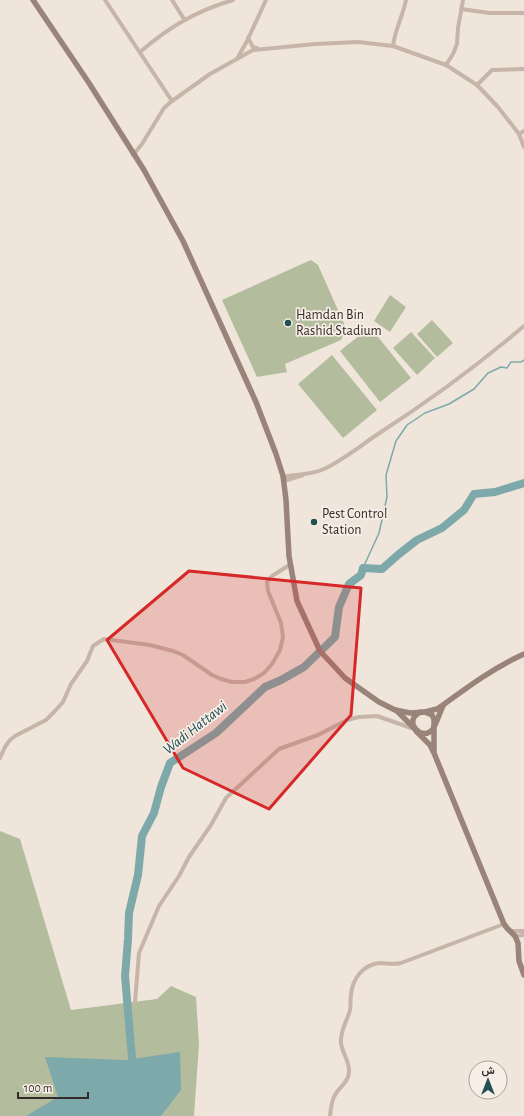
<svg xmlns="http://www.w3.org/2000/svg" width="524" height="1116" viewBox="0 0 524 1116" font-family="'Alegreya Sans',Vazirmatn,sans-serif">
<style>
.green{fill:#b3bd9d}
.water{fill:#7da9aa}
.lines{fill:none;stroke-linecap:round;stroke-linejoin:round}
.stream{stroke:#7da9aa;stroke-width:1.5}
.river{stroke:#7da9aa;stroke-width:8}
.street{stroke:#c6b5a8;stroke-width:4}
.secondary{stroke:#9a847a;stroke-width:5.5}
.marked{fill:#d62828;fill-opacity:0.2;stroke:#d62828;stroke-width:3;stroke-linejoin:round}
.poi-dot{fill:#215052;stroke:#f7efe7;stroke-width:1.5}
.labels{text-anchor:middle;dominant-baseline:central;stroke-width:3.5;stroke-linejoin:round;paint-order:stroke}
.poi-label{font-size:14px;fill:#342b28;stroke:#f7efe7;text-anchor:start}
.water-label{font-size:15px;font-style:italic;fill:#215052;stroke:#f7efe7}
</style>
<rect width="100%" height="100%" fill="#efe5db"/>
<g class="green">
<polygon points="311,260 318,265 346,328 341,340 285,364 287,372 257,377 222,300"/>
<polygon points="390,295 406,307 390,332 374,321"/>
<polygon points="432,320 453,343 437,357 417,334"/>
<polygon points="370,327 411,378 380,402 340,351"/>
<polygon points="411,332 435,358 417,375 393,348"/>
<polygon points="332,355 377,410 343,438 298,384"/>
<polygon points="0,831 20,839 71,1010 157,999 171,986 196,997 199,1044 194,1116 0,1116"/>
</g>
<polygon class="water" points="180,1052 181,1090 161,1116 26,1116 58,1097 45,1057 125,1060"/>
<g class="lines">
<polyline class="stream" points="363,568 379,533 387,497 386,475 396,441 407,425 425,413 449,404 474,389 488,373 501,367 507,368 511,362 521,362 524,360"/>
<polyline class="river" points="133,1070 125,976 128,939 129,913 138,875 142,836 154,813 161,787 170,763 216,733 265,687 281,680 304,667 335,637 339,607 349,584 361,575 363,568 382,569 399,554 417,540 442,528 464,510 474,494 495,492 524,483"/>
<g class="street">
<polyline points="105,0 172,101"/>
<polyline points="172,0 184,19"/>
<polyline points="461,9 490,13 524,13"/>
<polyline points="248,38 253,47 257,48"/>
<path d="M393,46C395,29 403,16 406,0"/>
<path d="M140,52C169,27 196,11 233,0"/>
<polyline points="237,59 247,41 266,0"/>
<polyline points="446,65 453,54 457,44 458,28 463,0"/>
<polyline points="477,85 492,70 524,69"/>
<polyline points="519,134 524,131"/>
<polyline points="133,155 142,144 164,108 172,101 210,74 253,50 315,44 358,42 393,46 446,65 477,85 498,107 519,134 524,147"/>
<path d="M283,477C296,474 312,475 324,469C343,460 360,446 378,434C429,401 477,366 524,326"/>
<polyline points="284,481 303,475"/>
<polyline points="0,758 5,747 10,740 15,736 46,720 55,711 63,702 71,684 87,661 93,646 104,639 150,645 173,651 183,655 212,675 221,679 232,682 245,682 254,679 264,673 272,664 280,650 283,637 281,623 268,591 267,582 272,576 291,564"/>
<polyline points="509,931 524,931"/>
<polyline points="515,936 524,935"/>
<polyline points="135,1002 139,953 159,906 179,876 189,857 211,825 226,798 279,749 318,735 347,720 359,717 377,716 414,729"/>
<path d="M330,1116C331,1109 331,1102 335,1095C339,1087 349,1082 349,1072C350,1062 342,1053 341,1043C340,1030 347,1022 350,1010C351,1005 350,1000 351,995C352,979 363,965 379,963C387,963 393,965 401,963L504,924"/>
</g>
<g class="secondary">
<polyline points="33,0 89,83 144,170 183,241 256,402 276,454 283,476 286,500 289,556 297,601 320,651 345,678 379,702 395,710 410,713 425,712 432,715 434,719 434,726"/>
<polyline points="396,710 414,728"/>
<path d="M421,712C401,720 422,743 433,729C436,724 440,712 443,706"/>
<path d="M425,712L437,709L443,705C469,686 495,667 524,654"/>
<polyline points="416,731 430,745 434,753 504,924 507,928 515,936 518,943 519,961 524,975"/>
<polyline points="434,751 434,726"/>
</g>
</g>
<path class="marked" d="M189,571L361,588L351,715L269,809L183,768L107,640Z"/>
<g class="poi-dot">
<circle cx="288" cy="323" r="4"/>
<circle cx="314" cy="522" r="4"/>
</g>
<g class="labels">
<g class="poi-label">
<text x="296" y="315">Hamdan Bin<tspan x="296" dy="16">Rashid Stadium</tspan></text>
<text x="322" y="514">Pest Control<tspan x="322" dy="16">Station</tspan></text>
</g>
<g class="water-label">
<text transform="translate(195 728) rotate(-38)">Wadi Hattawi</text>
</g>
</g>
<g transform="translate(488 1080)"><circle r="19" fill="#f7efe7" stroke="#a9a19b"/>
<path d="M0-3L7 15L0 10L-7 15Z" fill="#215052"/>
<text y="-6" font-size="11" font-weight="bold" text-anchor="middle" fill="#342b28">ش</text>
</g>
<path d="M18 1092v6h70v-6" fill="none" stroke="#342b28" stroke-width="2"/>
<text x="24" y="1092" font-size="12" fill="#342b28" stroke="#f7efe7" stroke-width="3" paint-order="stroke">100 m</text>
</svg>
